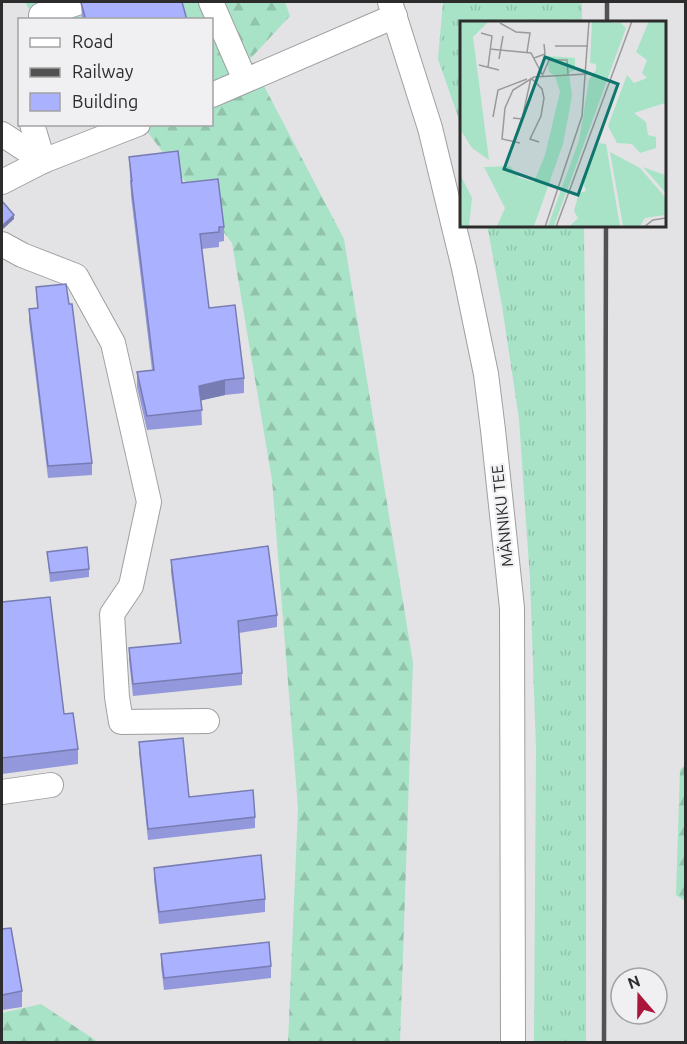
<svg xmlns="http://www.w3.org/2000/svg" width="687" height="1044" viewBox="0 0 687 1044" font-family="Ubuntu,sans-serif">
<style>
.grass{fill:url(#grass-tufts)}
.forest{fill:url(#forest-firs)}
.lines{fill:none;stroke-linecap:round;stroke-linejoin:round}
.minor-casing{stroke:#9e9fa0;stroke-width:26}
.minor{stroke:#fff;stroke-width:24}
.rail{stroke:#525253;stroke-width:4.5}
.wall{fill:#9298db}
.shaded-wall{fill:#777cb2}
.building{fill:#aab1ff;stroke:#777cb2;stroke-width:1.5}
.labels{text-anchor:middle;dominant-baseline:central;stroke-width:4.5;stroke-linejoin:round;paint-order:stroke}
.street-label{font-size:16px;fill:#2c2c2d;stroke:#f0f0f2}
.inset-road{fill:none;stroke:#9a9a9b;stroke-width:1.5}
.view{fill:#0f766e;fill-opacity:0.15;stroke:#0f766e;stroke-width:3}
.inset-edge{fill:none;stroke:#2c2c2d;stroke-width:3}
</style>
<defs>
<pattern id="grass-tufts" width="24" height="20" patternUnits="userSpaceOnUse" patternTransform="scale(1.5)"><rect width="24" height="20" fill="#a8e3c7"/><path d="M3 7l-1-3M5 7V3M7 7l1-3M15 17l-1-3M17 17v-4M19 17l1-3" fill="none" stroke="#91c3ab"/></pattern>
<pattern id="forest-firs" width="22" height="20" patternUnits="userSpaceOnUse" patternTransform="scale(1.5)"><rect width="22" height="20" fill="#a8e3c7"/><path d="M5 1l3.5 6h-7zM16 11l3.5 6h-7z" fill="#91c3ab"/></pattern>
</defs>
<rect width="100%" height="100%" fill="#e3e3e5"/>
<g class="grass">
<polygon points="443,2 582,2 582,22 462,22 462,128 438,59"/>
<polygon points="487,225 584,225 586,417 586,1042 534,1042 536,748 530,580 519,419 502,306"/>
</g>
<g class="forest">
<polygon points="25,2 285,2 290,16 250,59 344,239 413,663 400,1042 288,1042 298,808 272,480 232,243 143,126 139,125 212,124 212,20 35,19"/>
<polygon points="685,765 685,901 676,895 680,770"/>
<polygon points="41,1004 98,1042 2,1042 2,1013"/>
</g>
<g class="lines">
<g class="minor-casing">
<g id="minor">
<polyline points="211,2 245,80"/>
<polyline points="390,2 430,128 464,268 486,374 493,430 512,608 513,1042"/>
<polyline points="41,20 41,15 80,2"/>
<polyline points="212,95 395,16"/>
<polyline points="32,124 43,161"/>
<polyline points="2,134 43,161"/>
<polyline points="2,182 43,161 138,124"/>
<polyline points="2,244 22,255 76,276 113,343 149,502 131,586 112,614 117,697 121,722 207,721"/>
<polyline points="2,792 51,785"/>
</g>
</g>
<use href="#minor" class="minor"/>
<g class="rail">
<polyline points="607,22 607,2"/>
<polyline points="604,1042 606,225"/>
</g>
</g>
<g class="wall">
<polygon points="81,3 187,20 82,20"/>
<polygon points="129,157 182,183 224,227 224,241 219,242 219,247 201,249 209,308 244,378 244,393 225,395 201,400 202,425 147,430 137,387 137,372 152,370 131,196"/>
<polygon points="36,287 92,463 92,475 48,478 29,321 29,309 37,308"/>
<polygon points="47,552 89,569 89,577 50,582"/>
<polygon points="171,560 277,615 277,627 239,633 242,673 242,685 133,696 129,660 129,648 180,643 171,572"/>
<polygon points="2,602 64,714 78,749 78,764 2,774"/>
<polygon points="139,742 189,797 255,817 255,828 148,840 139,753"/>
<polygon points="154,868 265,899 265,912 159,924 154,880"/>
<polygon points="2,929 22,991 22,1007 2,1010"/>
<polygon points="161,954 271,966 271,978 164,990 161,966"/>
</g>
<g class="shaded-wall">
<polygon points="14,215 14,219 2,230 2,225"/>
<polygon points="225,380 225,395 199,401 199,386"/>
</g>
<g class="building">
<polygon points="83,2 182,2 187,20 86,20 81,3"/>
<polygon points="178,151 182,183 218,179 224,227 219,227 219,232 200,234 209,308 235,305 244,378 225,380 199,386 202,410 147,416 137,372 154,370 131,181 132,181 129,157"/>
<polygon points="2,201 14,215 2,226"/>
<polygon points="66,284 69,304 72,304 92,463 48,466 29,309 38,308 36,287"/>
<polygon points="268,546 277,615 238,621 242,673 133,684 129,648 181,643 171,560"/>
<polygon points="87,547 89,569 50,573 47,552"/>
<polygon points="50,597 64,714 73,713 78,749 2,758 2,602"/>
<polygon points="183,738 189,797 253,790 255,817 148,829 139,742"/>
<polygon points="261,855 265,899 159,912 154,868"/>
<polygon points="11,928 22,991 2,995 2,929"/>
<polygon points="269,942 271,966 164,978 161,954"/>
</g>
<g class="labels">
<g class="street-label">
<text transform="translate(502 516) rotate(-96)">MÄNNIKU TEE</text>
</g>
</g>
<g transform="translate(460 21)">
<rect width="206" height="206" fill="#e3e3e5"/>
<path d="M132,0L161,2L166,7L94,205H88L119,119L129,59L136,49V43L130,42Z" fill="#a8e3c7"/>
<path d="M0,0H29L13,16L29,139L12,127L0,108ZM189,0H205V82L174,92L186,101L188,114L196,116V127L180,132L172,123L157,122L148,105L167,54L174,62L187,57L182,52L187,39L176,31ZM87,35L115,37V49L109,52L112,75L103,123L74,205H37L45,187L24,146L50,145L58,156L74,161L85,134L100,71L95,55L89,51ZM139,122L146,123L160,205H110L118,197L114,190L119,172L126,170L122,158ZM150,131L180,147L205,176V194L185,197L180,205H163ZM183,146L205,154V171ZM0,153L12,177L9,205H0Z" fill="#a8e3c7"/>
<path class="inset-road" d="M40,2L56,11L70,12L67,31M21,12L32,15L28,46M95,25H128M30,28L71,32L83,55M74,37L85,33L84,23M39,38L43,15M19,44L39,49M83,53L89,39H107L108,53M71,57L82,68L84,77L81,95L70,118L79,121M33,96L38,69L67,58M53,97L62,98L71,57M60,122L42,118L45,87L53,69L74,56L127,53M85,206L122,95L129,0M96,206L172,0M184,206L193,199L206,197"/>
<path class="view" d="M85,36L158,63L118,174L44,148Z"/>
<rect width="206" height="206" class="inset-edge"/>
</g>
<rect width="687" height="1044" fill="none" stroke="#2c2c2d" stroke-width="6"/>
<rect x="18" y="18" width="195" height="108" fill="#f0f0f2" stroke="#a2a2a3" stroke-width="1.5"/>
<rect x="30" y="38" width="30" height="9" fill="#ffffff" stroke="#a2a2a3" stroke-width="1.5"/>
<text x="72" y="48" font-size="18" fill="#2c2c2d">Road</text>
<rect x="30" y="68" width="30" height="9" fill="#525253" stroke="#a2a2a3" stroke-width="1.5"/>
<text x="72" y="78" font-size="18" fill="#2c2c2d">Railway</text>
<rect x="30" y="93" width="30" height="18" fill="#aab1ff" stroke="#a2a2a3" stroke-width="1.5"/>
<text x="72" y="108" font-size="18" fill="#2c2c2d">Building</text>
<g transform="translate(639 996) rotate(340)"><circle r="28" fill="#f0f0f2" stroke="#a2a2a3" stroke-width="1.5"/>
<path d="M0-4.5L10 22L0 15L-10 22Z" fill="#ab163d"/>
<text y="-9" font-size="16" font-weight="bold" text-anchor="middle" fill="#2c2c2d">N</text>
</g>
</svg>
